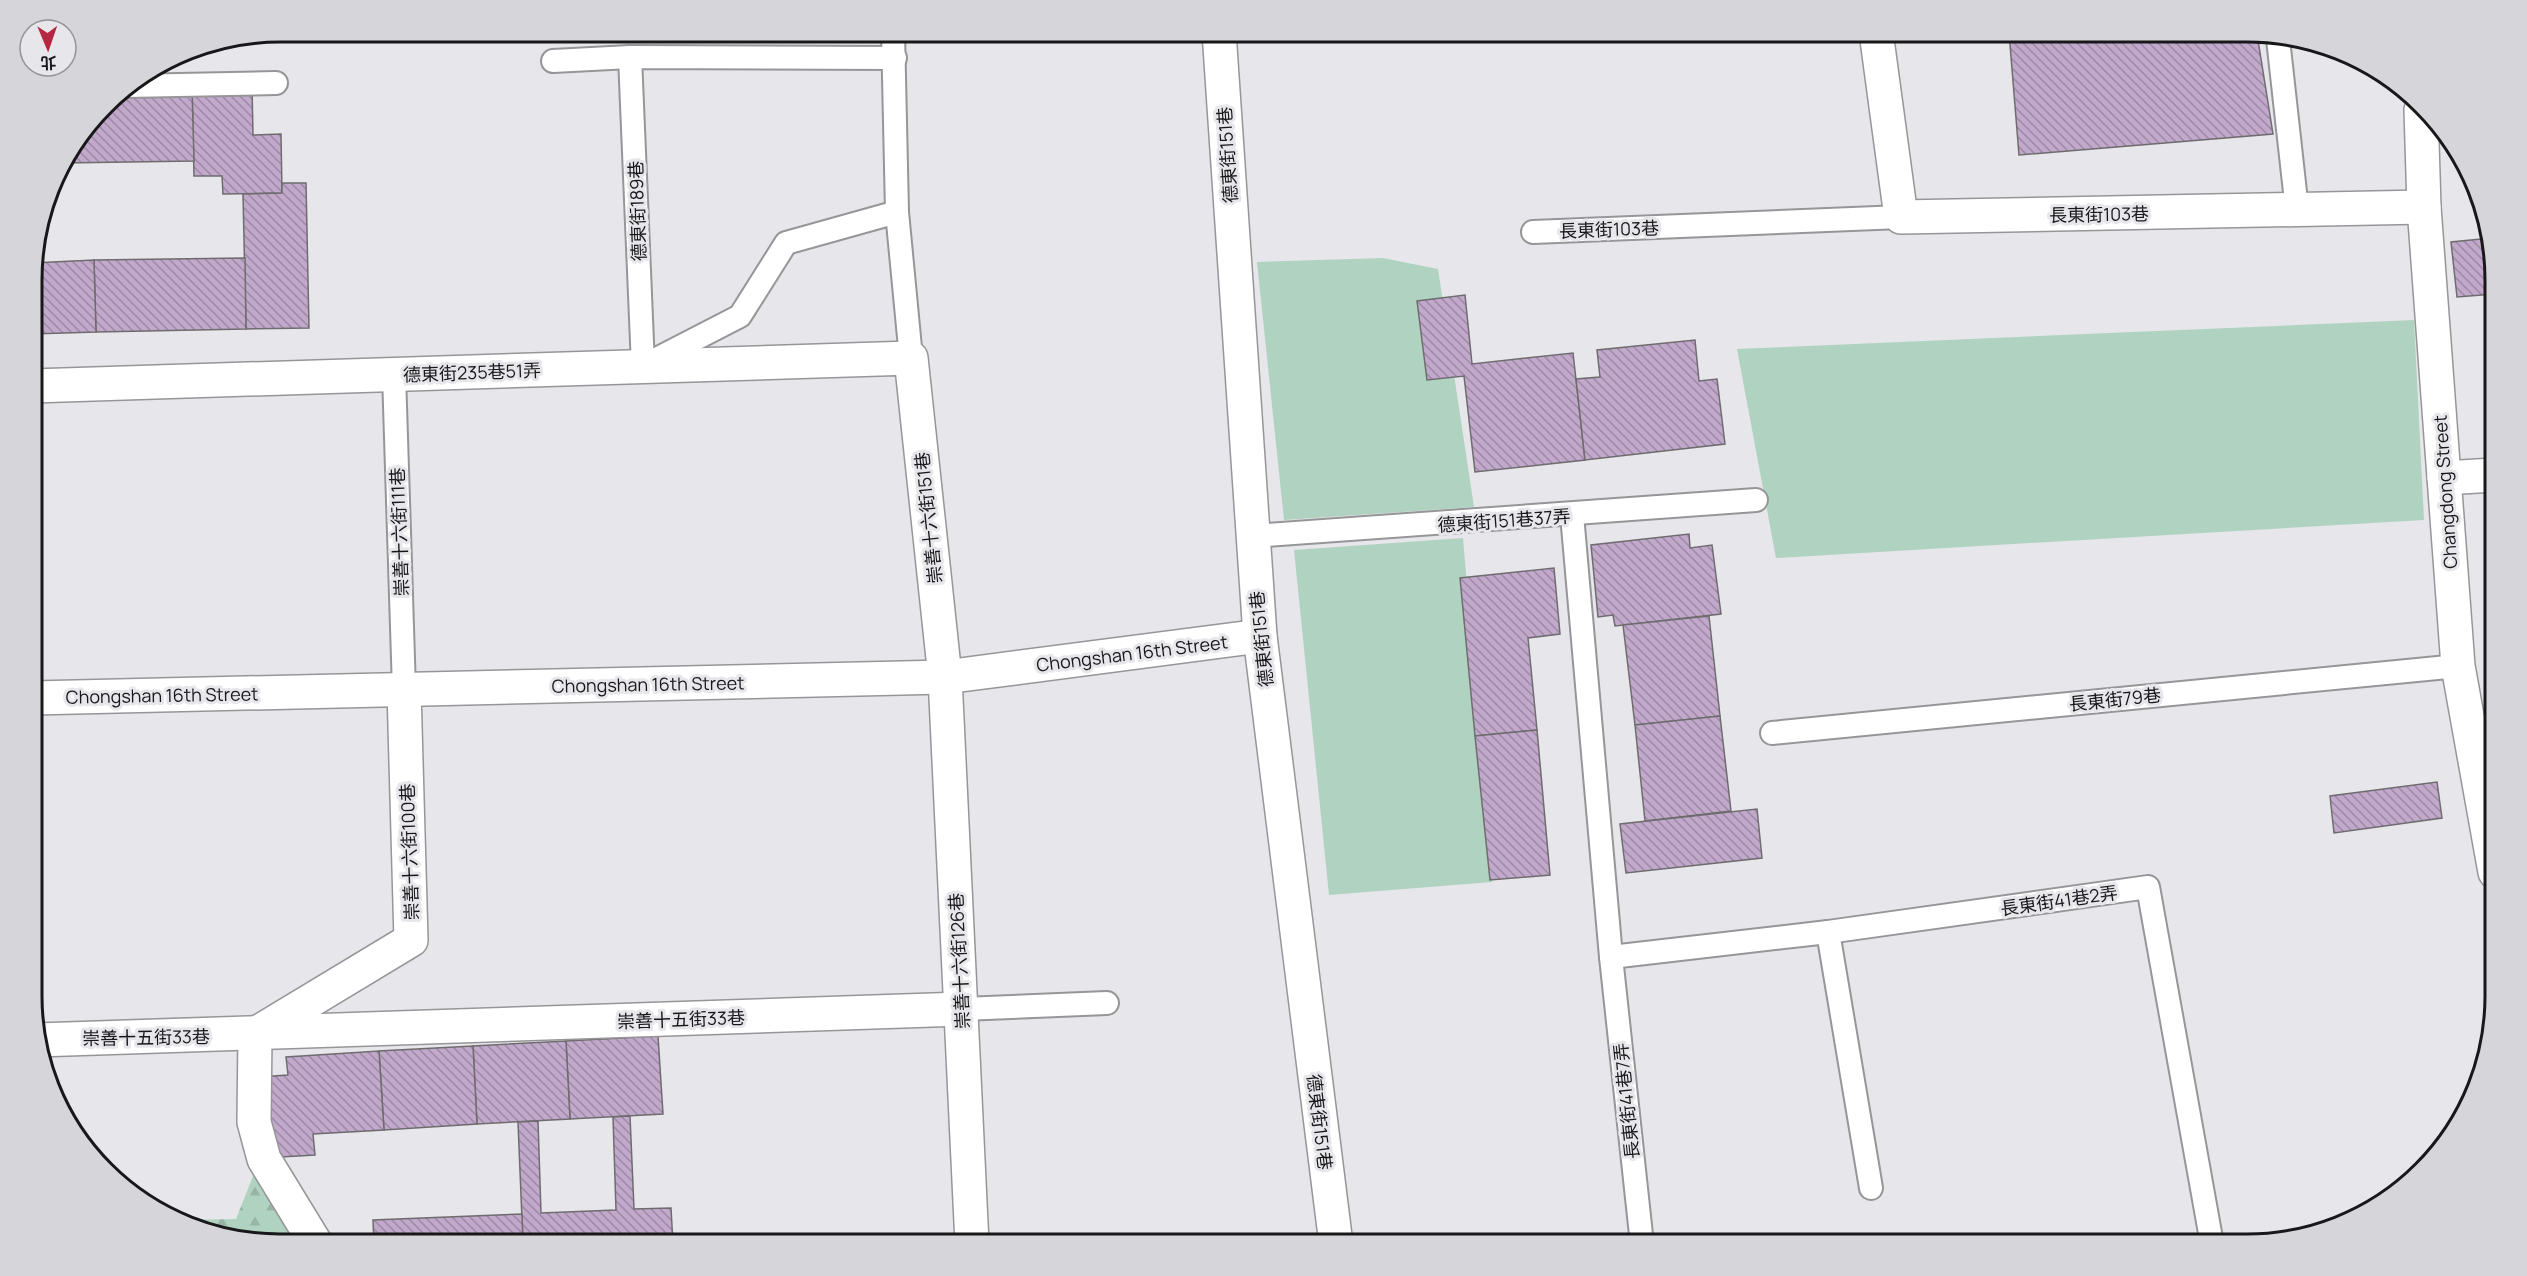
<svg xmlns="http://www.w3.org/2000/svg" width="2527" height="1276" viewBox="0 0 2527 1276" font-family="Manrope,'Noto Sans TC',sans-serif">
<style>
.green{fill:#b0d3c1}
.forest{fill:url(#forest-firs)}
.building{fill:url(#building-back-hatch);stroke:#6e6c6e;stroke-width:1.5}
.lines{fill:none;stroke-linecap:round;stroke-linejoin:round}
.service-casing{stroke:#969699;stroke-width:26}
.minor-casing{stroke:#969699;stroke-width:36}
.service{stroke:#fff;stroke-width:22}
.minor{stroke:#fff;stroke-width:33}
.labels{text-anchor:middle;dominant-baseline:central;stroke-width:6;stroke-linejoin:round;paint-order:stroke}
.street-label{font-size:18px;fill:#181719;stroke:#e7e6ea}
.rim{fill:none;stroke:#181719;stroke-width:3}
</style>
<defs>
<pattern id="forest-firs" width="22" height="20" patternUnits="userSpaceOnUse" patternTransform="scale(1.5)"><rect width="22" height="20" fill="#b0d3c1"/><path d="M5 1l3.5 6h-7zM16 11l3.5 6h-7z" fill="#97b4a5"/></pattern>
<pattern id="building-back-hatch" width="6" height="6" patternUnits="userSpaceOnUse" patternTransform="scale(1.5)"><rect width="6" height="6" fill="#c2a9cc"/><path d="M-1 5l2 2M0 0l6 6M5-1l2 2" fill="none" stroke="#9d89a5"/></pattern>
</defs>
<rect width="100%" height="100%" fill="#e7e6ea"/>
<g class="green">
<polygon points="1383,258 1438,269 1474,507 1284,520 1257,262"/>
<polygon points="2414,320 2424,520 1776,558 1737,349"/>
<polygon points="1463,538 1492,882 1329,895 1294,550"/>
</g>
<polygon class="forest" points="257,1166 305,1244 280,1244 177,1220 236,1219"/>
<g class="building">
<polygon points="2009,32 2247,32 2257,34 2273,134 2019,155"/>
<polygon points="252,86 253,135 281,134 282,193 223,194 222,176 194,176 192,88"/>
<polygon points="192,88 194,161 63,163 116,93 124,89"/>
<polygon points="282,183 306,183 309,328 246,329 243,194 282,193"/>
<polygon points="2491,238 2493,248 2494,294 2457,297 2451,242"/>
<polygon points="245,258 246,329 96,332 94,260"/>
<polygon points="94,260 96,332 32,334 32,263"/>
<polygon points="1465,295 1472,364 1573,353 1585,460 1475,472 1464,376 1427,380 1417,301"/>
<polygon points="1695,340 1699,381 1717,379 1725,444 1585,460 1576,379 1600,377 1597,350"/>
<polygon points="1689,534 1690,548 1712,545 1721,614 1615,626 1613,615 1598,617 1591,545"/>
<polygon points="1554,568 1560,634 1528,638 1537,730 1475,736 1460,578"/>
<polygon points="1709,616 1720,716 1635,725 1623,625"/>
<polygon points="1720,716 1731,811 1645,821 1635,725"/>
<polygon points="1537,730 1550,875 1490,880 1475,736"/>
<polygon points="2437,782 2442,818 2334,833 2330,796"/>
<polygon points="1757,809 1762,858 1626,873 1620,824"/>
<polygon points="658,1036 663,1114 570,1119 566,1041"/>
<polygon points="566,1041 570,1119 477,1124 473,1046"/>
<polygon points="473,1046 477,1124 384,1130 379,1051"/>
<polygon points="379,1051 384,1130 313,1134 315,1155 263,1158 259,1077 288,1075 286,1057"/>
<polygon points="630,1116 634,1209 671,1208 673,1244 523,1244 518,1122 538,1121 541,1213 616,1210 613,1117"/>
<polygon points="522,1214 523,1244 374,1244 373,1220"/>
</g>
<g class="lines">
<g class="service-casing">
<g id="service">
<polyline points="893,32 897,212 911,358"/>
<polyline points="2278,39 2297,210"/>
<polyline points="630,57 643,366 740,316 786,243 897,212"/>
<polyline points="553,61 630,57 895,58"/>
<polyline points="127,86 276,83"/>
<polyline points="1533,232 1901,217"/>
<polyline points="394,374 404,690"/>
<polyline points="1572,515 1611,957 1642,1244"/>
<polyline points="1253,536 1756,500"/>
<polyline points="1772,733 2458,666"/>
<polyline points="1828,932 1871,1188"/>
<polyline points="1611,957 1828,932 2148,887 2212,1244"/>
<polyline points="962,1009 1107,1003"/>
</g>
</g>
<g class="minor-casing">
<g id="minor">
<polyline points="1219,32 1260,636 1336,1244"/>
<polyline points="1876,32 1901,217 2424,207"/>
<polyline points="2421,110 2424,207 2458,666 2495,872"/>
<polyline points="32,386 911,358 945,677 972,1244"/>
<polyline points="2444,478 2494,475"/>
<polyline points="33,698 945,677 1260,636"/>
<polyline points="257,1033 411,940 404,690"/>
<polyline points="255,1034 254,1122 264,1159 316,1244"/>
<polyline points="37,1040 962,1009"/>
</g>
</g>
<use href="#service" class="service"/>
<use href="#minor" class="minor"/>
</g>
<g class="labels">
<g class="street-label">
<text transform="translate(1227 155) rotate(-94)">德東街151巷</text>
<text transform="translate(637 211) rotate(-92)">德東街189巷</text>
<text transform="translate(2099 214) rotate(-1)">長東街103巷</text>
<text transform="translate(1609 229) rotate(-2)">長東街103巷</text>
<text transform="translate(472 372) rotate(-2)">德東街235巷51弄</text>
<text transform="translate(2445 492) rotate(-94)">Changdong Street</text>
<text transform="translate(928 518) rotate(-96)">崇善十六街151巷</text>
<text transform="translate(1504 520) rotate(-4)">德東街151巷37弄</text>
<text transform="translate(399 532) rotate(-92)">崇善十六街111巷</text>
<text transform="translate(1261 639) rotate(-96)">德東街151巷</text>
<text transform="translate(1132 653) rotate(-7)">Chongshan 16th Street</text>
<text transform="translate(648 684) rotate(-1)">Chongshan 16th Street</text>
<text transform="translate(162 695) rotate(-1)">Chongshan 16th Street</text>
<text transform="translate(2115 699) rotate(-6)">長東街79巷</text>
<text transform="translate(409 852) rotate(-92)">崇善十六街100巷</text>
<text transform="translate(2059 900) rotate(-8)">長東街41巷2弄</text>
<text transform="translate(959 961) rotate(-93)">崇善十六街126巷</text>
<text transform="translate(681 1019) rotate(-2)">崇善十五街33巷</text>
<text transform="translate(146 1037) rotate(-1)">崇善十五街33巷</text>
<text transform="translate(1626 1101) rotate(-96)">長東街41巷7弄</text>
<text transform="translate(1320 1122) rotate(83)">德東街151巷</text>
</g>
</g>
<path d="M0 0H2527V1276H0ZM280 42H2247A238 238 0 0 1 2485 280V996A238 238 0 0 1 2247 1234H280A238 238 0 0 1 42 996V280A238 238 0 0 1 280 42Z" fill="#d6d5d9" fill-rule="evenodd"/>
<path class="rim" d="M280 42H2247A238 238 0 0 1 2485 280V996A238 238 0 0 1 2247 1234H280A238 238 0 0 1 42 996V280A238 238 0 0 1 280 42Z"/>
<g transform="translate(48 48) rotate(178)"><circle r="28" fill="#e7e6ea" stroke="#949396" stroke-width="1.5"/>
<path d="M0-4.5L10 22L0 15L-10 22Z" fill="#b72641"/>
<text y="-9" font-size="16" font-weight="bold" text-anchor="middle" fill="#181719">北</text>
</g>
</svg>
